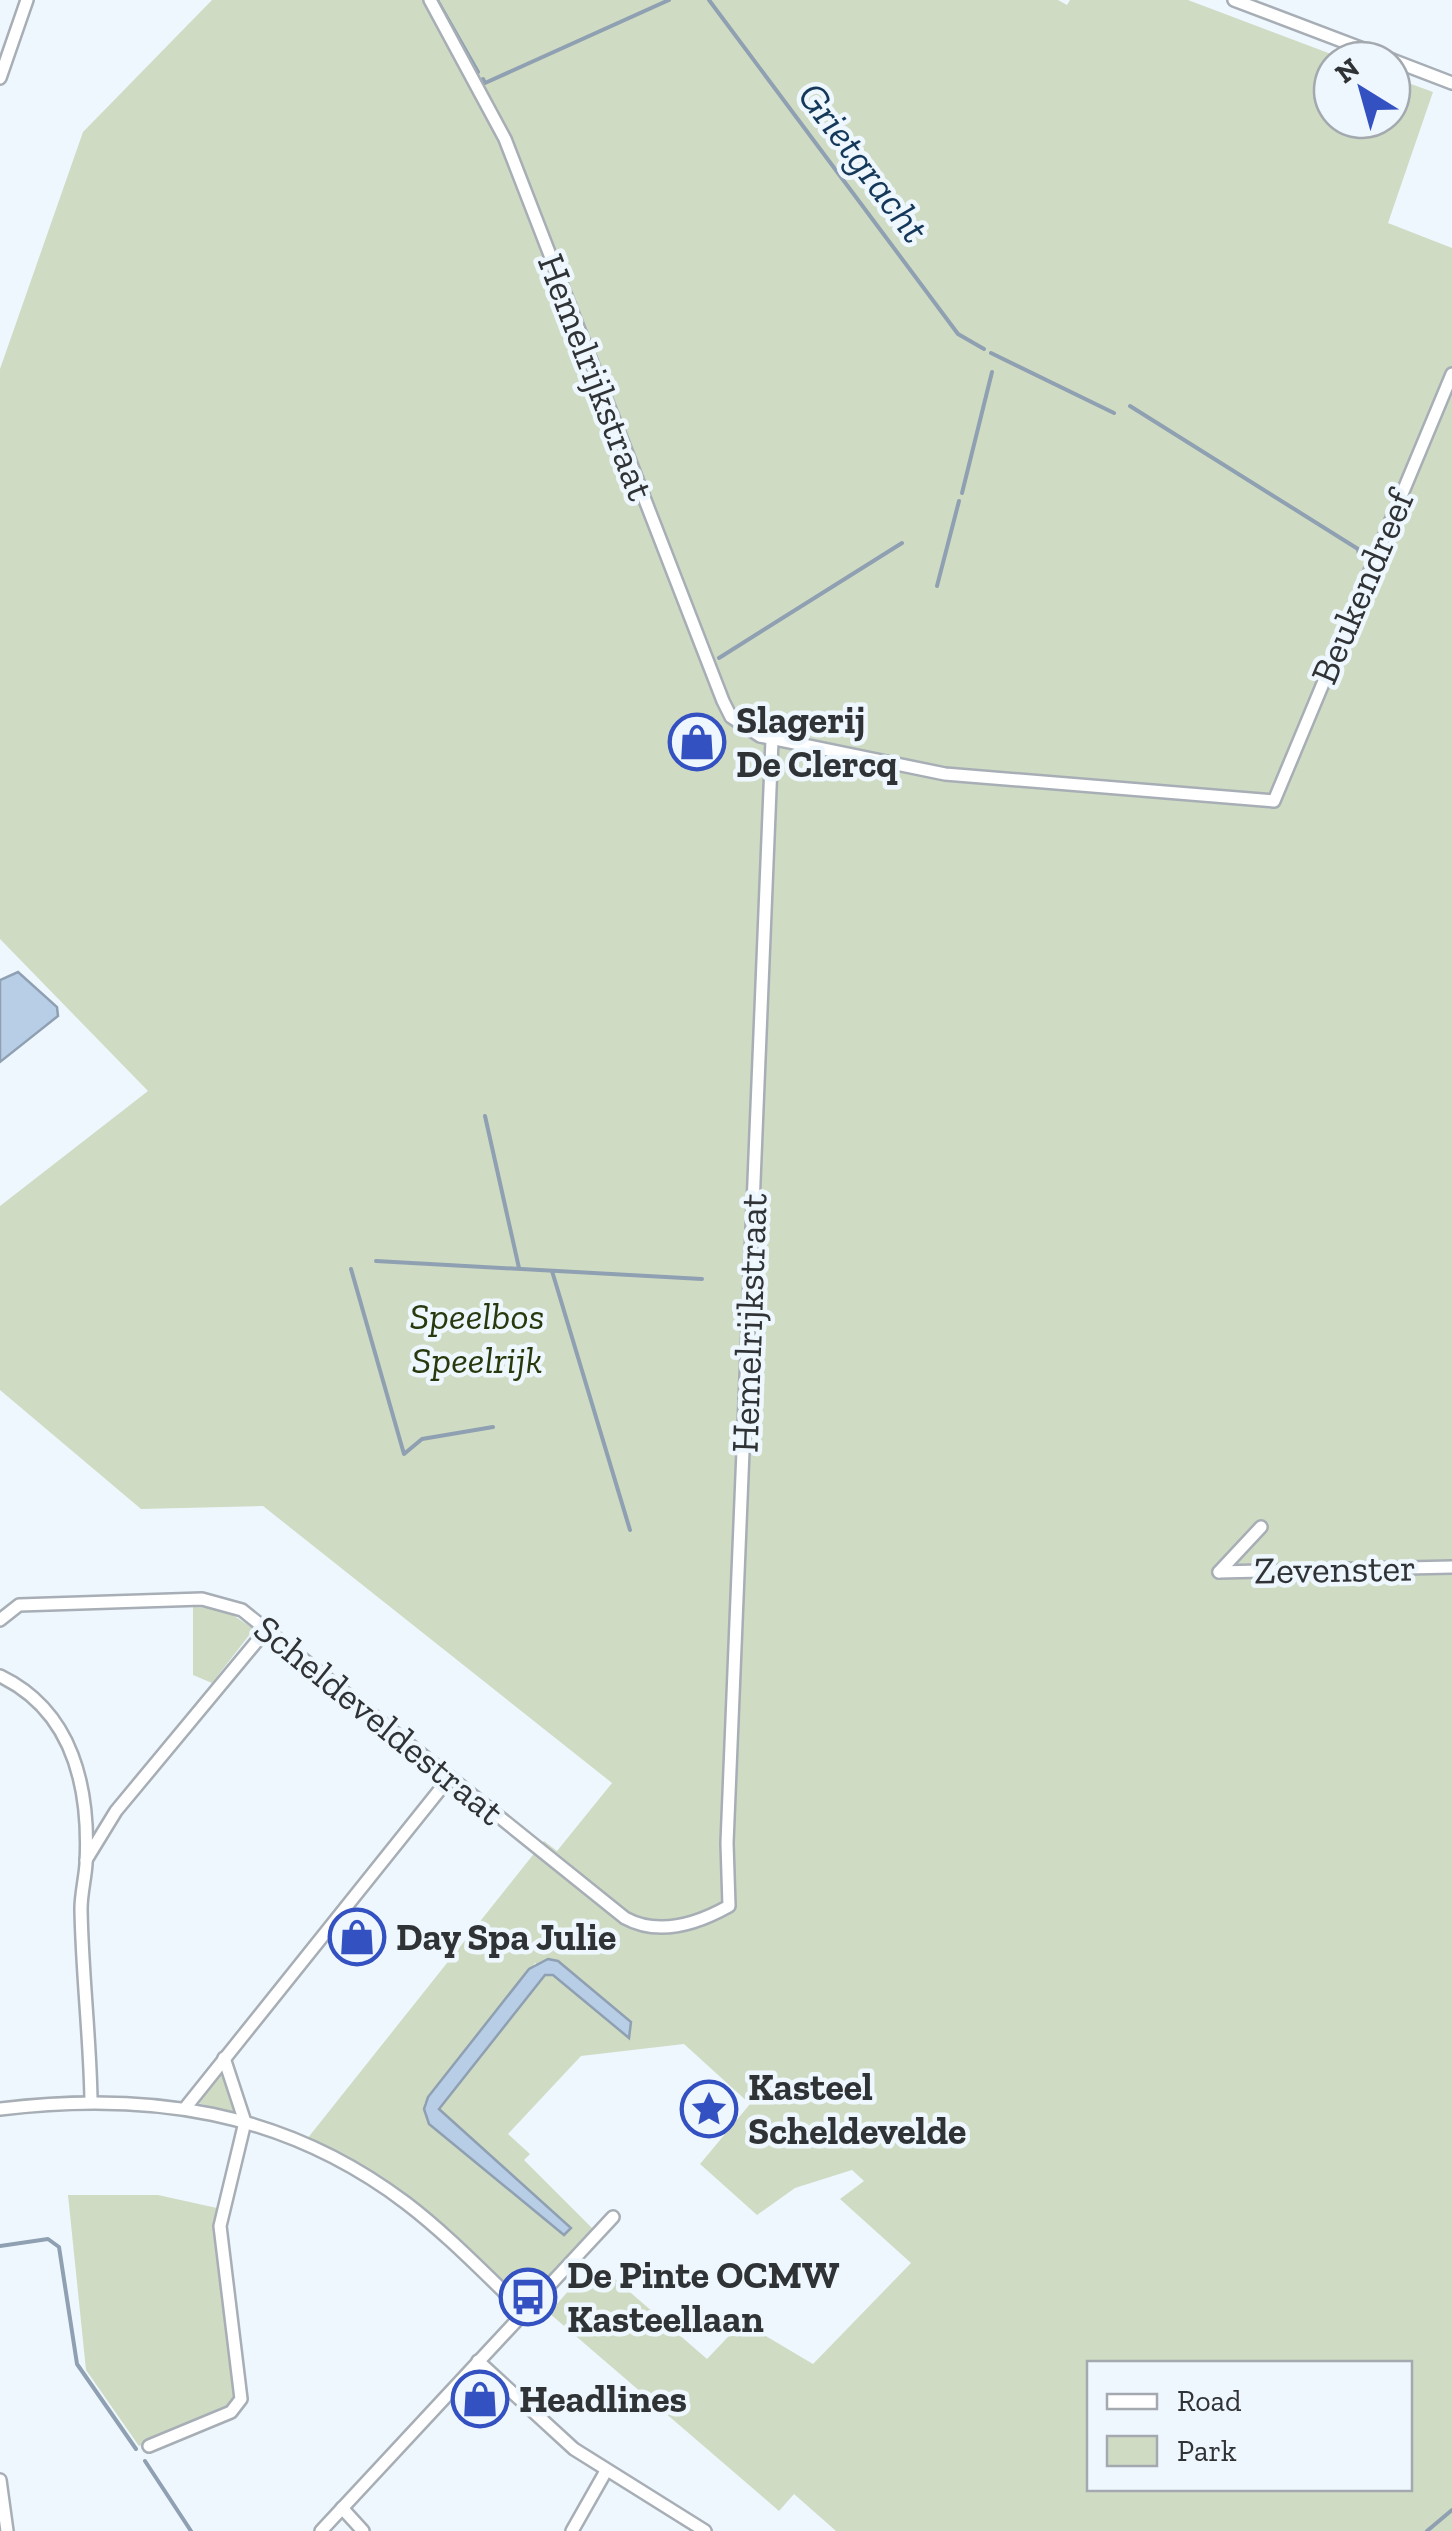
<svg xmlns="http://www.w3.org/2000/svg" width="1452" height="2531" viewBox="0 0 1452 2531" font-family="'Zilla Slab',serif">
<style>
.green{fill:#d0dbc4;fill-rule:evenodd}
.water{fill:#b7cee6;stroke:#8ea0b1;stroke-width:2.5}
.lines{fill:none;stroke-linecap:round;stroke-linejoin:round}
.stream{stroke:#8ea0b1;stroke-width:4}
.minor-casing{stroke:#a7aeb5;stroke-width:16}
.minor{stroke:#fff;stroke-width:11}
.labels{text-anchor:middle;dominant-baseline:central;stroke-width:9;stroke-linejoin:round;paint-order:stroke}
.street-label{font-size:38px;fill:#303335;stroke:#eff7fe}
.poi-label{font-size:38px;font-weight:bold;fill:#303335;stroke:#eff7fe;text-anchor:start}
.park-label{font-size:38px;font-style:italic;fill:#283a0d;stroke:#eff7fe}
.water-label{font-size:40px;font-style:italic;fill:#143859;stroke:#eff7fe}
</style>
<rect width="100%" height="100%" fill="#eff7fe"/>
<g class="green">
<path d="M212,0H1058L1067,5L1070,0H1188L1347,60H1332V120H1392V77L1433,92L1388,223L1452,248V2531H836L794,2494L779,2511L549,2313L570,2289C589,2295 597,2287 608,2273L707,2359L742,2322L813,2364L911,2263L840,2199L864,2181L852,2170L795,2188L757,2215L700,2164L750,2104L684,2044L581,2056L508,2134L530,2154L524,2160L592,2228L531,2298L520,2299L427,2215L307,2139L544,1841L557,1851L612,1783L263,1506L141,1509L0,1390V1206L148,1091L0,939V369L83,132ZM535,1963L631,2022L628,2037L553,1975H545L440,2104L441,2115L424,2104ZM1090,2364H1410V2488H1090Z"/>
<polygon points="193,1607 222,1608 254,1629 212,1683 193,1675"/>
<polygon points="220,2071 226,2072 236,2109 233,2113 198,2103"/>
<polygon points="68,2195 158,2195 217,2208 237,2397 224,2413 139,2446 86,2370"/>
</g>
<g class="water">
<polygon points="18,972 57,1007 58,1016 0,1062 0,980"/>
<polygon points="548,1959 558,1961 631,2022 629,2038 553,1975 545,1975 439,2109 571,2228 564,2235 429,2124 424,2109 428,2097 529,1969"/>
</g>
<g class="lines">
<g class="stream">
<polyline points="437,0 478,72"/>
<polyline points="709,0 958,334 984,349"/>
<polyline points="483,79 485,83 669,0"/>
<polyline points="991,353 1114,413"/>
<polyline points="1130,406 1358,549 1359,554"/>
<polyline points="962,493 992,372"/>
<polyline points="937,586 959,501"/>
<polyline points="719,658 902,543"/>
<polyline points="485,1116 519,1268"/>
<polyline points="376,1261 702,1279"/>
<polyline points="351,1269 404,1454 422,1439 493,1427"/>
<polyline points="552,1271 630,1530"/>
<polyline points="0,2246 48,2239 59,2247 77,2364 136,2449"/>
<polyline points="145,2461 191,2531"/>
<polyline points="1427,2531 1452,2510"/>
</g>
<g class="minor-casing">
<g id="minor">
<polyline points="430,0 505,139 723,701 731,717 760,736 945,774 1274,801 1452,374"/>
<polyline points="1234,0 1392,60"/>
<polyline points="1392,60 1452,83"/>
<polyline points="0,78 27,0"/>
<polyline points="1219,1572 1452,1567"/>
<polyline points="1219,1572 1261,1527"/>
<path d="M0,1620L19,1605L202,1599L242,1610L625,1918C658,1936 697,1924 729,1906L727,1843L772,740"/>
<path d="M0,1676C73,1711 90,1788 86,1864C85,1879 81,1894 81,1909C82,1973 90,2037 91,2100"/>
<polyline points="86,1860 116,1811 267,1629"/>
<polyline points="186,2107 450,1777"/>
<path d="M0,2109C148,2091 283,2110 406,2203C448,2235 486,2275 524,2311"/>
<polyline points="478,2361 574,2449 705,2531"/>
<polyline points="149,2446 231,2412 241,2399 220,2226 245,2122 224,2058"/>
<polyline points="0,2480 7,2531"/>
<polyline points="342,2508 363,2531"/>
<polyline points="321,2531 613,2217"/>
<polyline points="572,2531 606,2471"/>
</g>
</g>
<use href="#minor" class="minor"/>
</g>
<defs>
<g id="shop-ring" transform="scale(2.875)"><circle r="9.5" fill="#eff7fe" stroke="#3451c2" stroke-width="1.5"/><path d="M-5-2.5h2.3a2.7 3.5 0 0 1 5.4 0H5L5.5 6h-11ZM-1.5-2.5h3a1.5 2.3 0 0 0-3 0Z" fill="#3451c2"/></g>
<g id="sight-ring" transform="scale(2.875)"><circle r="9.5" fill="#eff7fe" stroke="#3451c2" stroke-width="1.5"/><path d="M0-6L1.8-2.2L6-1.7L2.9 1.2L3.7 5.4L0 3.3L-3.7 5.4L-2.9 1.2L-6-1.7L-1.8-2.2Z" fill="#3451c2"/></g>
<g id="bus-ring" transform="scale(2.875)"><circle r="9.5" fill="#eff7fe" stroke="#3451c2" stroke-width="1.5"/><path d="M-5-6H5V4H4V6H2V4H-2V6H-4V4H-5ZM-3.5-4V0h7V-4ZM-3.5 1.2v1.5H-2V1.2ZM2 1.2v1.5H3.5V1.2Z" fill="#3451c2"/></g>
</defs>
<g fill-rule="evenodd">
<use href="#shop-ring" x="697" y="742"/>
<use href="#shop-ring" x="357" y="1937"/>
<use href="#sight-ring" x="709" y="2109"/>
<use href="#bus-ring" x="528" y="2297"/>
<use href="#shop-ring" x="480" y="2399"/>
</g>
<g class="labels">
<g class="street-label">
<text transform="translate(596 377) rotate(69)">Hemelrijkstraat</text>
<text transform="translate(1362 587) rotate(-67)">Beukendreef</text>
<text transform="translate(749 1323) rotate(-88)">Hemelrijkstraat</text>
<text transform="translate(1335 1569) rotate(-1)">Zevenster</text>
<text transform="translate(379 1720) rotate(39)">Scheldeveldestraat</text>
</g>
<g class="poi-label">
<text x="736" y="720">Slagerij<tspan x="736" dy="44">De Clercq</tspan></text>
<text x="396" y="1937">Day Spa Julie</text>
<text x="748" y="2087">Kasteel<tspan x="748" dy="44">Scheldevelde</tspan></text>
<text x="567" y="2275">De Pinte OCMW<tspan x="567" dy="44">Kasteellaan</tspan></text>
<text x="519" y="2399">Headlines</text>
</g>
<g class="park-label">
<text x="477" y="1316">Speelbos<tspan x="477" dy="44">Speelrijk</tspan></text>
</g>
<g class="water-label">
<text transform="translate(864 162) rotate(53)">Grietgracht</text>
</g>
</g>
<rect x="1087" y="2361" width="325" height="130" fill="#eff7fe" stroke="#a3a9ae" stroke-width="2.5"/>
<rect x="1107" y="2394" width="50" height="15" fill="#ffffff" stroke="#a3a9ae" stroke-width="2.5"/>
<text x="1177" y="2411" font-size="30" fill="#303335">Road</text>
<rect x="1107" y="2436" width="50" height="30" fill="#d0dbc4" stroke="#a3a9ae" stroke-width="2.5"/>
<text x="1177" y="2461" font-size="30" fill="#303335">Park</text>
<g transform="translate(1362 90) rotate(323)"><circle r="48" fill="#eff7fe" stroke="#a3a9ae" stroke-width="2.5"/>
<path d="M0-8L18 38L0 25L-18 38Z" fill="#3451c2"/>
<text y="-15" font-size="28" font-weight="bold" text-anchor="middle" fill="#303335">N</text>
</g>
</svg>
